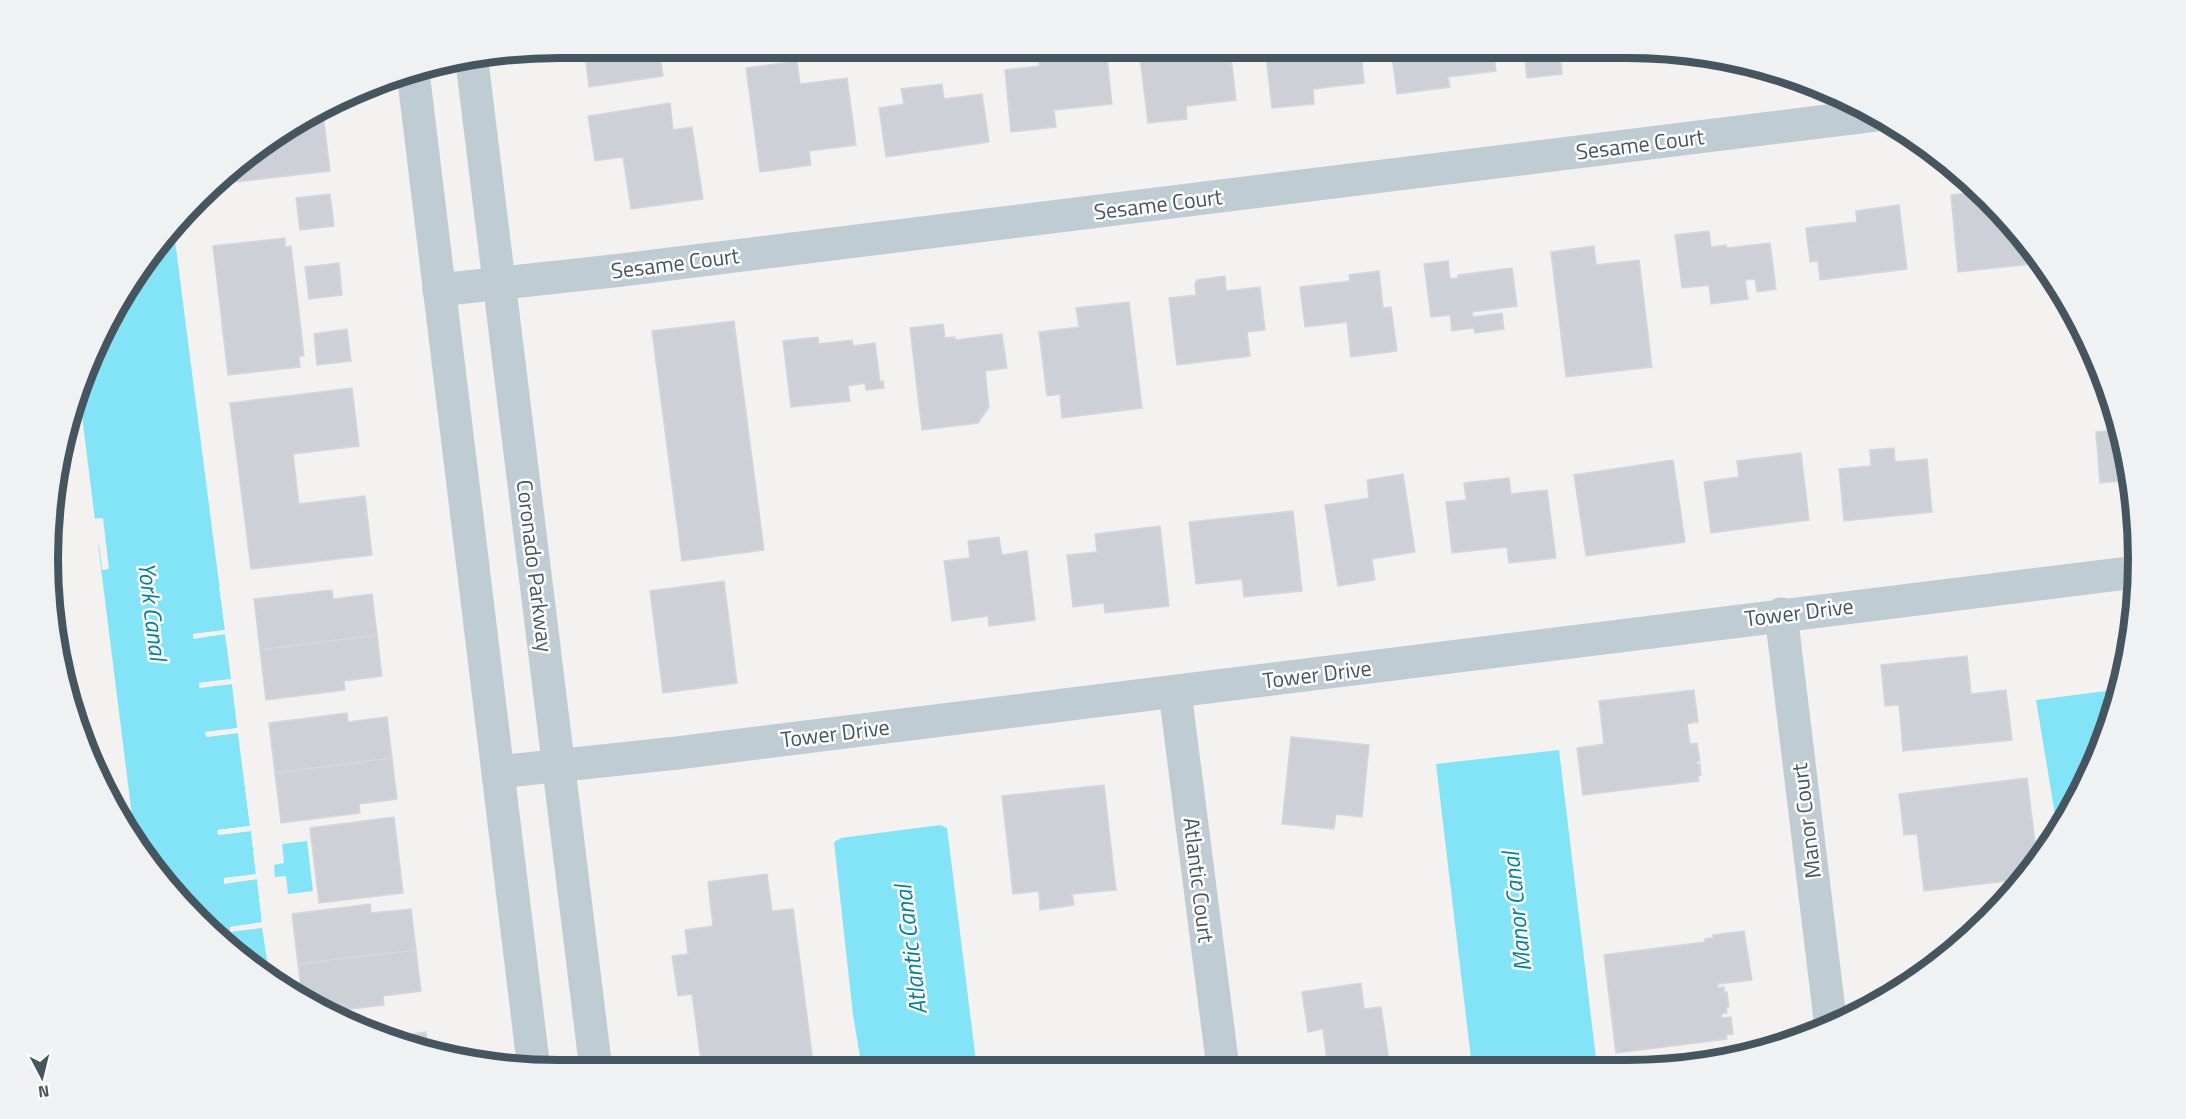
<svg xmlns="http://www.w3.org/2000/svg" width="2186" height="1119" viewBox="0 0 2186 1119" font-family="'Titillium Web',sans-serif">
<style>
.water{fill:#84e4f7}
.pier{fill:#f4f1f1}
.building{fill:#cdd0d6;stroke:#d4d7dd;stroke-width:1.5}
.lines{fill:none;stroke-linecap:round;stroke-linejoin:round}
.minor{stroke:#c0ccd4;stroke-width:33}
.labels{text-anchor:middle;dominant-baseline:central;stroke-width:5;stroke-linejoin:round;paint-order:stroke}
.street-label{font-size:22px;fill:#465661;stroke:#fff}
.water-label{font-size:24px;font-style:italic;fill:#038099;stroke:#fff}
.rim{fill:none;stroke:#465661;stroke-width:8}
</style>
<rect width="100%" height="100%" fill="#f4f1f1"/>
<g class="water">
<polygon points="173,225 225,630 193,634 194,638 225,634 232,679 199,683 199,687 232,684 238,728 206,732 206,737 238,733 250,826 218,830 218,835 251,831 256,875 224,878 224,883 257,879 262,923 230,927 230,931 263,927 269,972 198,921 134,832 80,400 117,303"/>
<polygon points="2121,689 2085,785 2057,827 2036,700"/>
<polygon points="1559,750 1597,1067 1472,1067 1436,764"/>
<polygon points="940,825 947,828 977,1069 862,1069 853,1015 834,842 841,838"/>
<polygon points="307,841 313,891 288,894 286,876 275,877 274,865 284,863 282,844"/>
</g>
<g class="pier">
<polygon points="103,518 109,569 102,570 99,545 96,545 92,519"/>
<polygon points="219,586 222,586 228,630 271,974 269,972 262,928 230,932 230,927 262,922 257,879 224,884 224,878 256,874 251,831 218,835 217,830 250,826 238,733 206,737 205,732 237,728 232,684 199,688 199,683 231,679 225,634 193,639 193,634 225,630"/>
</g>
<g class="building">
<polygon points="584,48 659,48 663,76 589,87"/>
<polygon points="1038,48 1106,49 1112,104 1054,110 1056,127 1011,132 1005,70 1039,66"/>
<polygon points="1139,49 1230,49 1236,100 1186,106 1187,119 1148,123"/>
<polygon points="1265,49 1361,49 1364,83 1313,89 1314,104 1272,108"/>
<polygon points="1391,49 1493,49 1496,71 1448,77 1450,87 1397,94"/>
<polygon points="1524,49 1620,49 1621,55 1561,61 1562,74 1527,78"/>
<polygon points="1650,49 1686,53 1686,56 1652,61"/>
<polygon points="797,61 800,84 847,78 856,145 809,151 811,165 760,172 746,68"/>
<polygon points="942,84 944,99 982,94 989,142 886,157 879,108 904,104 901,89"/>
<polygon points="670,103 673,130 692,127 703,199 631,209 623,157 595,161 588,116"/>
<polygon points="324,122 330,171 227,183 226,175 248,154 302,125"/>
<polygon points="1979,192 2011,222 2040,263 1958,272 1951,195"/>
<polygon points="330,194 334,226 300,230 296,198"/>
<polygon points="1899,205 1907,269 1820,280 1818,261 1810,262 1806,228 1857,222 1856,211"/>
<polygon points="1709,231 1711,247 1726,245 1727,248 1770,243 1776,289 1757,292 1755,279 1745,280 1748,299 1711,304 1709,285 1682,288 1675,235"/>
<polygon points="285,238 285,247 291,246 304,356 299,356 300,367 228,375 213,246"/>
<polygon points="1594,246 1596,265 1639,260 1652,367 1566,377 1551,252"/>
<polygon points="1448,261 1450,279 1458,278 1458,275 1512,268 1517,306 1472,312 1473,317 1502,313 1504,329 1475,333 1474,328 1452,331 1450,315 1431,317 1424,264"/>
<polygon points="339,263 342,295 309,299 305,267"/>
<polygon points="1379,271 1383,308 1391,307 1397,351 1351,357 1347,322 1305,327 1300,287 1350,281 1349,275"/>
<polygon points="1225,276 1226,291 1260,287 1265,330 1247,332 1250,356 1177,365 1169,298 1196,295 1195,284 1197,280"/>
<polygon points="1129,302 1142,408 1062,418 1060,394 1047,396 1039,332 1079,327 1076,308"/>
<polygon points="734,321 764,550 682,561 652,331"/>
<polygon points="943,324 945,338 955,337 955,340 1002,334 1007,368 985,371 989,407 978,423 922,430 910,328"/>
<polygon points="347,329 351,361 317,365 314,334"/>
<polygon points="818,337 819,344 852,340 853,346 875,343 880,382 883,381 884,388 866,390 865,383 848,386 850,401 791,407 783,341"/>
<polygon points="352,388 359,446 293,454 299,504 365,496 372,555 251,569 230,403"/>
<polygon points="2119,430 2131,480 2100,483 2096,432"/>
<polygon points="1894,448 1895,462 1927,459 1932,512 1844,521 1839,469 1871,466 1870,450"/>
<polygon points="1801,453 1809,520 1711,533 1704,482 1739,477 1737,461"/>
<polygon points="1673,460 1685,542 1586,556 1574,475"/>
<polygon points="1403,474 1415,552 1372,559 1375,580 1338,586 1325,505 1369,498 1367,480"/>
<polygon points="1509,478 1511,494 1547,490 1556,558 1509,563 1507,547 1452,553 1446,502 1466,500 1464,483"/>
<polygon points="1293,511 1302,591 1244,597 1242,579 1196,584 1189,522"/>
<polygon points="1160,526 1169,606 1105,613 1104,603 1073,607 1067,555 1097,552 1095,534"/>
<polygon points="999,537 1002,555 1027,551 1035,620 989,626 988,616 952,621 944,561 970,558 968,541"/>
<polygon points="724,581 737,683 663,693 650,591"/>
<polygon points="332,590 333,599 372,594 377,635 260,650 254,599"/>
<polygon points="377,635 382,676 344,681 345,690 266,700 260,650"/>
<polygon points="1967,656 1971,694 2006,690 2012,740 1903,751 1899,705 1885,706 1881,665"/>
<polygon points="1694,690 1698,722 1687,724 1690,744 1697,743 1700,761 1697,761 1697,764 1700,764 1701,775 1698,776 1699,781 1583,795 1577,748 1604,744 1599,701"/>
<polygon points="347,713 348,722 387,717 392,758 275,773 269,723"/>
<polygon points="1291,737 1369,745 1362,817 1336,814 1334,829 1282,824"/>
<polygon points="392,758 397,799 359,804 360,813 281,823 275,773"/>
<polygon points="2027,778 2037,858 2023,879 1924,891 1917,834 1904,835 1899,794"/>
<polygon points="1104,785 1116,890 1072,894 1074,905 1040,910 1039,891 1013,894 1002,796"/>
<polygon points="394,817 403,893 319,903 310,828"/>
<polygon points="767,874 772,911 793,909 814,1069 702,1069 692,994 678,996 672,956 688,954 685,930 713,926 708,882"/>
<polygon points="370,904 371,913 411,909 416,950 298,964 292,914"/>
<polygon points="1744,931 1752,980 1718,984 1718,988 1724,987 1724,993 1727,992 1729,1007 1726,1007 1727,1013 1721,1014 1722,1018 1731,1017 1733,1034 1726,1035 1727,1039 1616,1053 1604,955 1705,942 1705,939 1713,938 1713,935"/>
<polygon points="416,950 421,991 383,996 384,1005 325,1012 302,996 298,964"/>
<polygon points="1361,983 1364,1009 1381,1007 1390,1067 1328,1068 1323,1029 1308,1032 1302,992"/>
<polygon points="386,1028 387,1037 426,1032 429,1054 365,1030"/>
</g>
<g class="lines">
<g class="minor">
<polyline points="472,62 596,1070"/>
<polyline points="413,72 534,1070"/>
<polyline points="439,290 622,270 1876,115"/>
<polyline points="1781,614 1831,1027"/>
<polyline points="1175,692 1223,1068"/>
<polyline points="498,772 677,753 2136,572"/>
</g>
</g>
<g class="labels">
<g class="street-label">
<text transform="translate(1640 144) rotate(-7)">Sesame Court</text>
<text transform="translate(1158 204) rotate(-7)">Sesame Court</text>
<text transform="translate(675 263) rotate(-7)">Sesame Court</text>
<text transform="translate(535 566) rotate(83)">Coronado Parkway</text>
<text transform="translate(1799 612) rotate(-7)">Tower Drive</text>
<text transform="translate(1317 674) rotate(-7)">Tower Drive</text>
<text transform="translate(835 733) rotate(-7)">Tower Drive</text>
<text transform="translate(1806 821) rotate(-97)">Manor Court</text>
<text transform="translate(1199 880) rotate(83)">Atlantic Court</text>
</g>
<g class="water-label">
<text transform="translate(153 611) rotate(83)">York Canal</text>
<text transform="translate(1516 912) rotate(-96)">Manor Canal</text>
<text transform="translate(910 950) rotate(-97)">Atlantic Canal</text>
</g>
</g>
<path d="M0 0H2186V1119H0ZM559 58H1627A501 501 0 0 1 2128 559V559A501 501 0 0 1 1627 1060H559A501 501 0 0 1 58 559V559A501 501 0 0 1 559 58Z" fill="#f0f1f2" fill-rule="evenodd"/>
<path class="rim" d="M559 58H1627A501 501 0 0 1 2128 559V559A501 501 0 0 1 1627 1060H559A501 501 0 0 1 58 559V559A501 501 0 0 1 559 58Z"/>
<g transform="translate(42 1077) rotate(173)" stroke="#ffffff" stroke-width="4.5" paint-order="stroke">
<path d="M0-4.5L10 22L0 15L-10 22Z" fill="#465661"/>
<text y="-9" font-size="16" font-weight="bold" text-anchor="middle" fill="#465661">N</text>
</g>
</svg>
